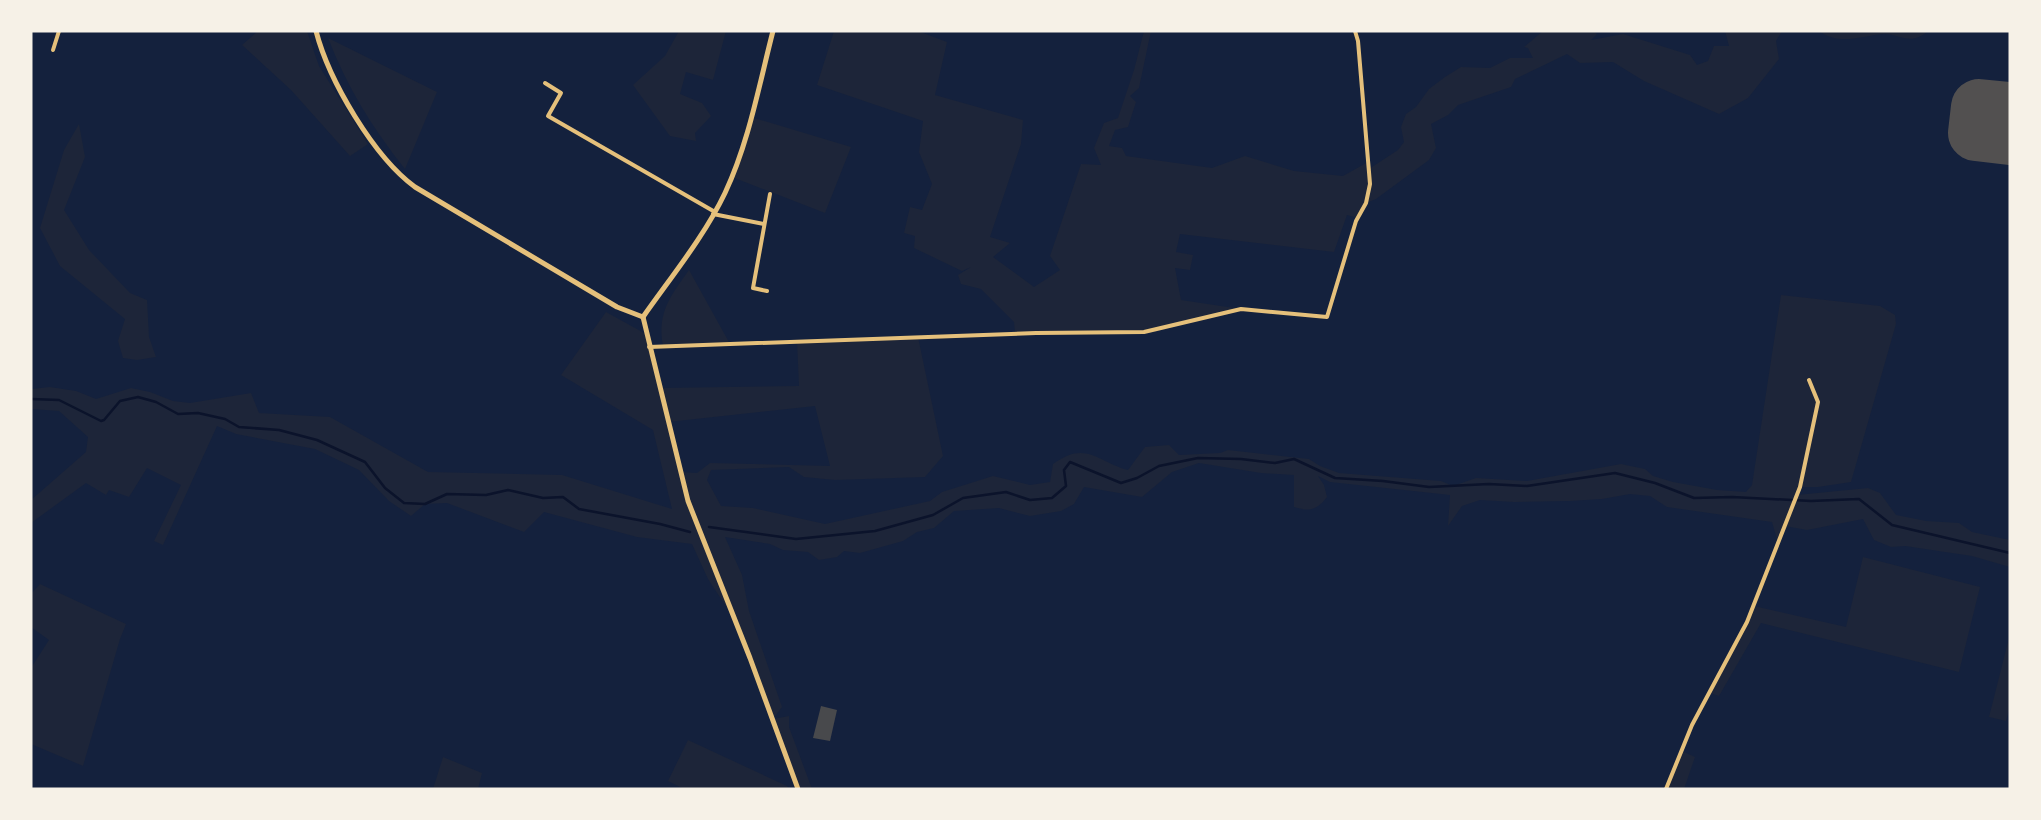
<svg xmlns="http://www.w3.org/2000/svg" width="2041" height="820" viewBox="0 0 2041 820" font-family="'Exo 2',sans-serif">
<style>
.green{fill:#1d2539;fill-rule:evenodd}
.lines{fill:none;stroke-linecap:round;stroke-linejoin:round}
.stream{stroke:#0b132b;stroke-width:2.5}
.runway{stroke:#525050;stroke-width:56}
.building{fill:#48494c}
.minor{stroke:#e5c07b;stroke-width:4}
.tertiary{stroke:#e5c07b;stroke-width:5}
</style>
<rect width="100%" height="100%" fill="#14213d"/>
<g class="green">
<polygon points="258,31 307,31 319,66 368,144 350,156 291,90 242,45"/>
<polygon points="679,31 726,31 713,80 686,72 680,94 702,103 711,116 695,133 696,141 670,136 633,85 665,56"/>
<polygon points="834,31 918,31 947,42 935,95 1023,120 1021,144 990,237 1010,243 993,257 1034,287 1060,270 1050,256 1081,164 1101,165 1094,148 1104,123 1118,118 1134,70 1144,31 1151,31 1139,88 1130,96 1136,102 1128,127 1115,130 1109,146 1122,148 1126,156 1212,168 1245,156 1294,171 1343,176 1368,162 1369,169 1398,150 1404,142 1401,127 1406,114 1416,107 1429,89 1445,77 1461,67 1490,68 1510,58 1533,58 1528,48 1524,47 1543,31 1594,31 1597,34 1591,40 1623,34 1690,55 1697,65 1708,61 1714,46 1729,46 1725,31 1782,31 1776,41 1779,59 1748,98 1719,114 1644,81 1613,62 1580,63 1567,54 1515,79 1511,87 1458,105 1448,115 1431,124 1436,148 1429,160 1376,199 1366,203 1358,218 1347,215 1334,252 1180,234 1176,252 1193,255 1190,270 1175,268 1181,300 1241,309 1144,332 1015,333 1014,322 981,289 961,284 958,275 971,267 962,271 914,248 915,236 904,233 910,207 922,210 932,184 919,152 923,121 817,85"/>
<path d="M1819,31H1928C1910,47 1899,33 1883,34C1861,36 1839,46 1819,31Z"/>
<path d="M328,38L437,92L405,169C373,129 347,87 328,38Z"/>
<polygon points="751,117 851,147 825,213 732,177"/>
<polygon points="79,124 85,157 64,210 89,250 130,293 147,300 149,337 156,357 137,360 123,358 118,341 125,319 60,266 40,228 64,150"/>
<path d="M689,270L730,344L663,346C657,312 670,297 689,270Z"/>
<path d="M1781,295L1880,306L1895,315L1896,324L1851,482L1818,487H1800L1797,495L1868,488L1880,493L1896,515L1926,521L1959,523L1972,532L2010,540V567L1972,556L1905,546L1891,547L1874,540L1863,519L1807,530L1785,526L1778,543L1772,522L1667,507L1650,496L1630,494L1602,499L1570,501L1514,502L1480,500L1462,506L1448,526L1450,495L1330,482L1318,476L1324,485L1327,497C1317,510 1310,512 1294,507V475L1261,473L1199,463L1172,472L1142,497L1084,487L1074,504L1061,511L1030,516L999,508L954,511L934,528L917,532L903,541L860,553L844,551L837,557L819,560L808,552L783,550L770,544L725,537L742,575L749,611L782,707L773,719L789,716V727L812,789H797L731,614L708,579L692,544L637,537L544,512L524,532L447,503L425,504L411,516L389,501L359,470L315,449L236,434L217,426L163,545L154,541L181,485L147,468L129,497L109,490L106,495L86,483L31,523V500L86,452L88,437L59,411L31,409V389L50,387L76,391L96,399L131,388L150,392L173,401L190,403L251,393L259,413L330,417L428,472L562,475L672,509L653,430L561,375L606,312L646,334L659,388L799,386L797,341L918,337L943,456L925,477L835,480L804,477L789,467L711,470L707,480L721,506L753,508L825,524L930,501L942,492L993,476L1030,485L1050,482L1053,464C1086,440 1096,461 1128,470L1145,447L1169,445L1179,455L1220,453L1228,450L1309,459L1320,466L1339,473L1441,481L1453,486L1476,478L1527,481L1621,464L1645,469L1653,476L1673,482L1717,490L1746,492L1752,485ZM815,406L830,466L710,463L697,473L680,472L668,422Z"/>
<polygon points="1863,557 1980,587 1959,672 1761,623 1719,696 1710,693 1754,606 1846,627"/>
<polygon points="40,584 126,624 120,639 83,766 31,744 31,668 49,640 31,627 31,594"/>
<polygon points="2010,634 2010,706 2006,721 1989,717"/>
<polygon points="688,740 787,786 789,789 684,789 668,781"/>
<polygon points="1682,751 1695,757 1684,789 1666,789"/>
<polygon points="443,757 482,773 478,789 433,789"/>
</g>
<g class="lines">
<g class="stream">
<polyline points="31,399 59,400 101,421 104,420 120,401 138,397 156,402 178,414 198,413 225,419 239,427 279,430 317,440 365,462 385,488 404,503 425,504 447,494 486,495 508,490 543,498 563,497 579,509 660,524 690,532"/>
<polyline points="709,527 796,539 875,531 933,515 963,498 1006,492 1030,500 1052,498 1066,486 1064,470 1070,462 1121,483 1137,478 1159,466 1198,458 1241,459 1275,463 1294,459 1335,478 1383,481 1429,487 1489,484 1527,486 1615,473 1655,483 1694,498 1732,497 1811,501 1859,499 1892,525 2010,553"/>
</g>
<polyline class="runway" points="2010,110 1979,107 1976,133 2010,137"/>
</g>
<polygon class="building" points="821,706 837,710 830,741 813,738"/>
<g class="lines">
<g class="minor">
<polyline points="53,50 59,31"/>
<polyline points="545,83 561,93 548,116 715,212"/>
<polyline points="713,214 764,224"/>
<polyline points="767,291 753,288 770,194"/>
<polyline points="649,347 1036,333 1144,332 1241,309 1327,317 1356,221 1366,203 1370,184 1358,41 1355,31"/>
<polyline points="1666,789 1692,725 1747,622 1800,487 1818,402 1809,380"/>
</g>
<g class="tertiary">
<path d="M316,31C329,81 374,157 415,187L617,307L643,317"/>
<polyline points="643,317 688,501 750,658 798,789"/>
<path d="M643,317C671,277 704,237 725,193C749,142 759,85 773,31"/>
</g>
</g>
<rect width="2041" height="820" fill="none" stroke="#f6f1e7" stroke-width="65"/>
</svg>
